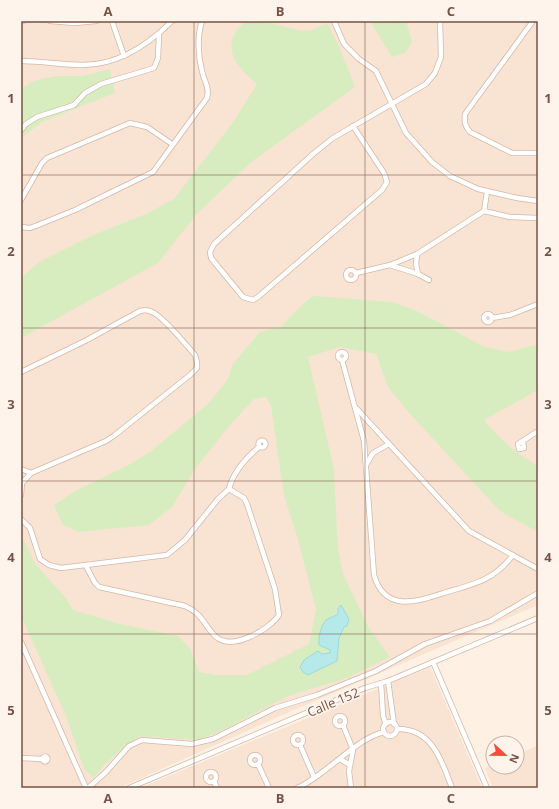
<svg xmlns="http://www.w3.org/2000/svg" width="559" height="809" viewBox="0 0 559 809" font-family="'Open Sans',sans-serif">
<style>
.residential{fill:#f9e3d3}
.green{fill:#d8edbf}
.water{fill:#b5e9ea;stroke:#9adbdd}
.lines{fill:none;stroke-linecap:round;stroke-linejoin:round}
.minor-casing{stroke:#d3b8aa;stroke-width:6}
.minor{stroke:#fff;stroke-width:4.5}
.grid{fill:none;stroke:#795246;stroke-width:1;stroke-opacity:0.55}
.labels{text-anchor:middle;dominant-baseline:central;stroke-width:3.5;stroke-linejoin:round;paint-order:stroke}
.street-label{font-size:13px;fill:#795246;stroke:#fff4eb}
.neatline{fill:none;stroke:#795246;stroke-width:1.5}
.grid-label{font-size:13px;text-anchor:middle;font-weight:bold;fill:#795246}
</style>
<rect width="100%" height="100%" fill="#fef0e2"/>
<g class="residential">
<polygon points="21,21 538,21 538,605 280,716 119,788 21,788"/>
<polygon points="430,667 482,788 140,788"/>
<polygon points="538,745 538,788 493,788 485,768 493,765 493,767 517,767 517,755"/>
</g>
<g class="green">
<path d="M246,21H263L301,31L312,30L327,23L338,44L355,87L250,163L196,215L158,263L21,338V278L39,262L93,235L146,214L174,199L234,121L257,84C236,66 217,45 246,21Z"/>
<polygon points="370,21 406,21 412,42 405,53 392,57"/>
<polygon points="110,69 115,93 42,122 21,138 21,88 37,80 57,76 83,76"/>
<path d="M316,296L392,302L415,310L485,347L509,352L538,344V390L484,420C499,439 517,454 538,466V532L500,511L410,414L388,387L376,354L340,347L308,357L334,469L338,549L343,574L369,628L390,657L347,678L288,696L225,729L199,740L140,736L122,749L104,765L94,778L84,769L66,716L21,616V535L36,565L66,598L73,610L120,624L178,636L190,648L199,672L216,675H247L309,644L316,609L297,536L284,496L271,406L266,397L254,399L230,425L195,469L172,507L149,525L78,532L63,525L54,505L75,491L127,466L151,451L208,404L225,383L229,376L232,365L260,332L281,327L300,307L311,297Z"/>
</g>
<path class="water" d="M341,605L349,619L347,626L344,627L339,638L337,661L308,675L303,672L300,667L304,660L318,651L322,654L330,653V650L319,645C318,639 321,625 326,620C330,617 334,617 338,614V608Z"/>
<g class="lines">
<g class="minor-casing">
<g id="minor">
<polyline points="21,21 23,21"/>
<polyline points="50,21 75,23 96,21"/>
<polyline points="112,21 124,56"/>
<polyline points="334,21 344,44 359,59 376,71 406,133 432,162 450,176 478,189 517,198 538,201"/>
<path d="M533,21L465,114C464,122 465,126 470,132L512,153H538"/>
<path d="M21,61C42,61 62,65 83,65C119,65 148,45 172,21"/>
<polyline points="353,126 384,173 387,182 382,190 258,297 253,300 243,297 211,258 210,252 214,244 313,154 333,138 426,84 435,73 441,57 440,21"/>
<polyline points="21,130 26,124 37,117 74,105 85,93 101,84 154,68 158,58 159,34"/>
<polyline points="487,192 484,211 510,217 538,218"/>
<polyline points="21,200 42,163 47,158 130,123 147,127 172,144"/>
<path d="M21,227L30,228L38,225L75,210L153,172L207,98C210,88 204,81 202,71C198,56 197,36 202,21"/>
<polyline points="417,254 416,264 418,274"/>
<polyline points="390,265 418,274 429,280"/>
<circle cx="351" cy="275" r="5"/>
<polyline points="356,273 390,265 417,254 484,211"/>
<circle cx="488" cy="318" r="4"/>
<polyline points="492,318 510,315 538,304"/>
<circle cx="342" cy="356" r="4"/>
<path d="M342,360L364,441L374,575C385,614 419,601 447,592C475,584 494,580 513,555"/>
<path d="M21,372L85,341L140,311C144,310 148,310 152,312C163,316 186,345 195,355L197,362V368L190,375L115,435L106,441L31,473L22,483"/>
<polyline points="357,409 469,531 538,569"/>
<circle cx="262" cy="444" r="3.5"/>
<polyline points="523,441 524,448 519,449 518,444 538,431"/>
<polyline points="366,465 373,453 389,444"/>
<polyline points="21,469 31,473"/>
<path d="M229,489C233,472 246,458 259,447"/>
<polyline points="21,495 22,482"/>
<path d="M21,519L30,528L40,559L49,565L61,568L167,555L185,540L218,499L229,489L244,498L247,504L275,589L279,615C269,630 231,652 215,636C203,624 203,614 185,606L99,587L95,583L86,566"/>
<polyline points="21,642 86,788"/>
<polyline points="433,662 487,788"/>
<polyline points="388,681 394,724"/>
<polyline points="381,683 383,716 386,724"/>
<circle cx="340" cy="721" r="5"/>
<circle cx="390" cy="729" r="7"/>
<polyline points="343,725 353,750 349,771 351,788"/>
<path d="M397,729C432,728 442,761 452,788"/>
<circle cx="298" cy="740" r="5"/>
<polyline points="300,745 314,777"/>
<circle cx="255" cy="760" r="5"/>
<circle cx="45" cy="759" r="2.5"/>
<polyline points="21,758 42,759"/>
<polyline points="340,759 350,765"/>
<polyline points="258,764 269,788"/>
<circle cx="211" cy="777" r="5"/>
<polyline points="214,781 217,788"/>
<polyline points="88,788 106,772 129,746 142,740 192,744 213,739 275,708 317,695 376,671 425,644 490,621 538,593"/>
<polyline points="129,788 365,688 388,681 538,618"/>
<path d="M297,788C327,775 353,740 384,732"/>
</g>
</g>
<use href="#minor" class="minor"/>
</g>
<path class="grid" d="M194,21V788M365,21V788M21,175H538M21,328H538M21,481H538M21,634H538"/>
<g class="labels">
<g class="street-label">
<text transform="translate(333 702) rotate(-23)">Calle 152</text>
</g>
</g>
<rect width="559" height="809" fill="none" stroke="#fff4eb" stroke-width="44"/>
<g transform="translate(505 755) rotate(112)"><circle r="19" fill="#fff4eb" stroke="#c9b3a9"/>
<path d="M0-3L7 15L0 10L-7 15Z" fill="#f44d3b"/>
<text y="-6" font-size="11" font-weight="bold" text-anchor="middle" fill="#795246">N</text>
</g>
<rect x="22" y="22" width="515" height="765" class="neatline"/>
<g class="grid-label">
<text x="108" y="16">A</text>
<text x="280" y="16">B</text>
<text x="451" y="16">C</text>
<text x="11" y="103">1</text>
<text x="548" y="103">1</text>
<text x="11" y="256">2</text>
<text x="548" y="256">2</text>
<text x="11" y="409">3</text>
<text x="548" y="409">3</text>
<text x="11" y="562">4</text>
<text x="548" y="562">4</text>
<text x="11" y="715">5</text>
<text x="548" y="715">5</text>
<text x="108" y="803">A</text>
<text x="280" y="803">B</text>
<text x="451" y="803">C</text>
</g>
</svg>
